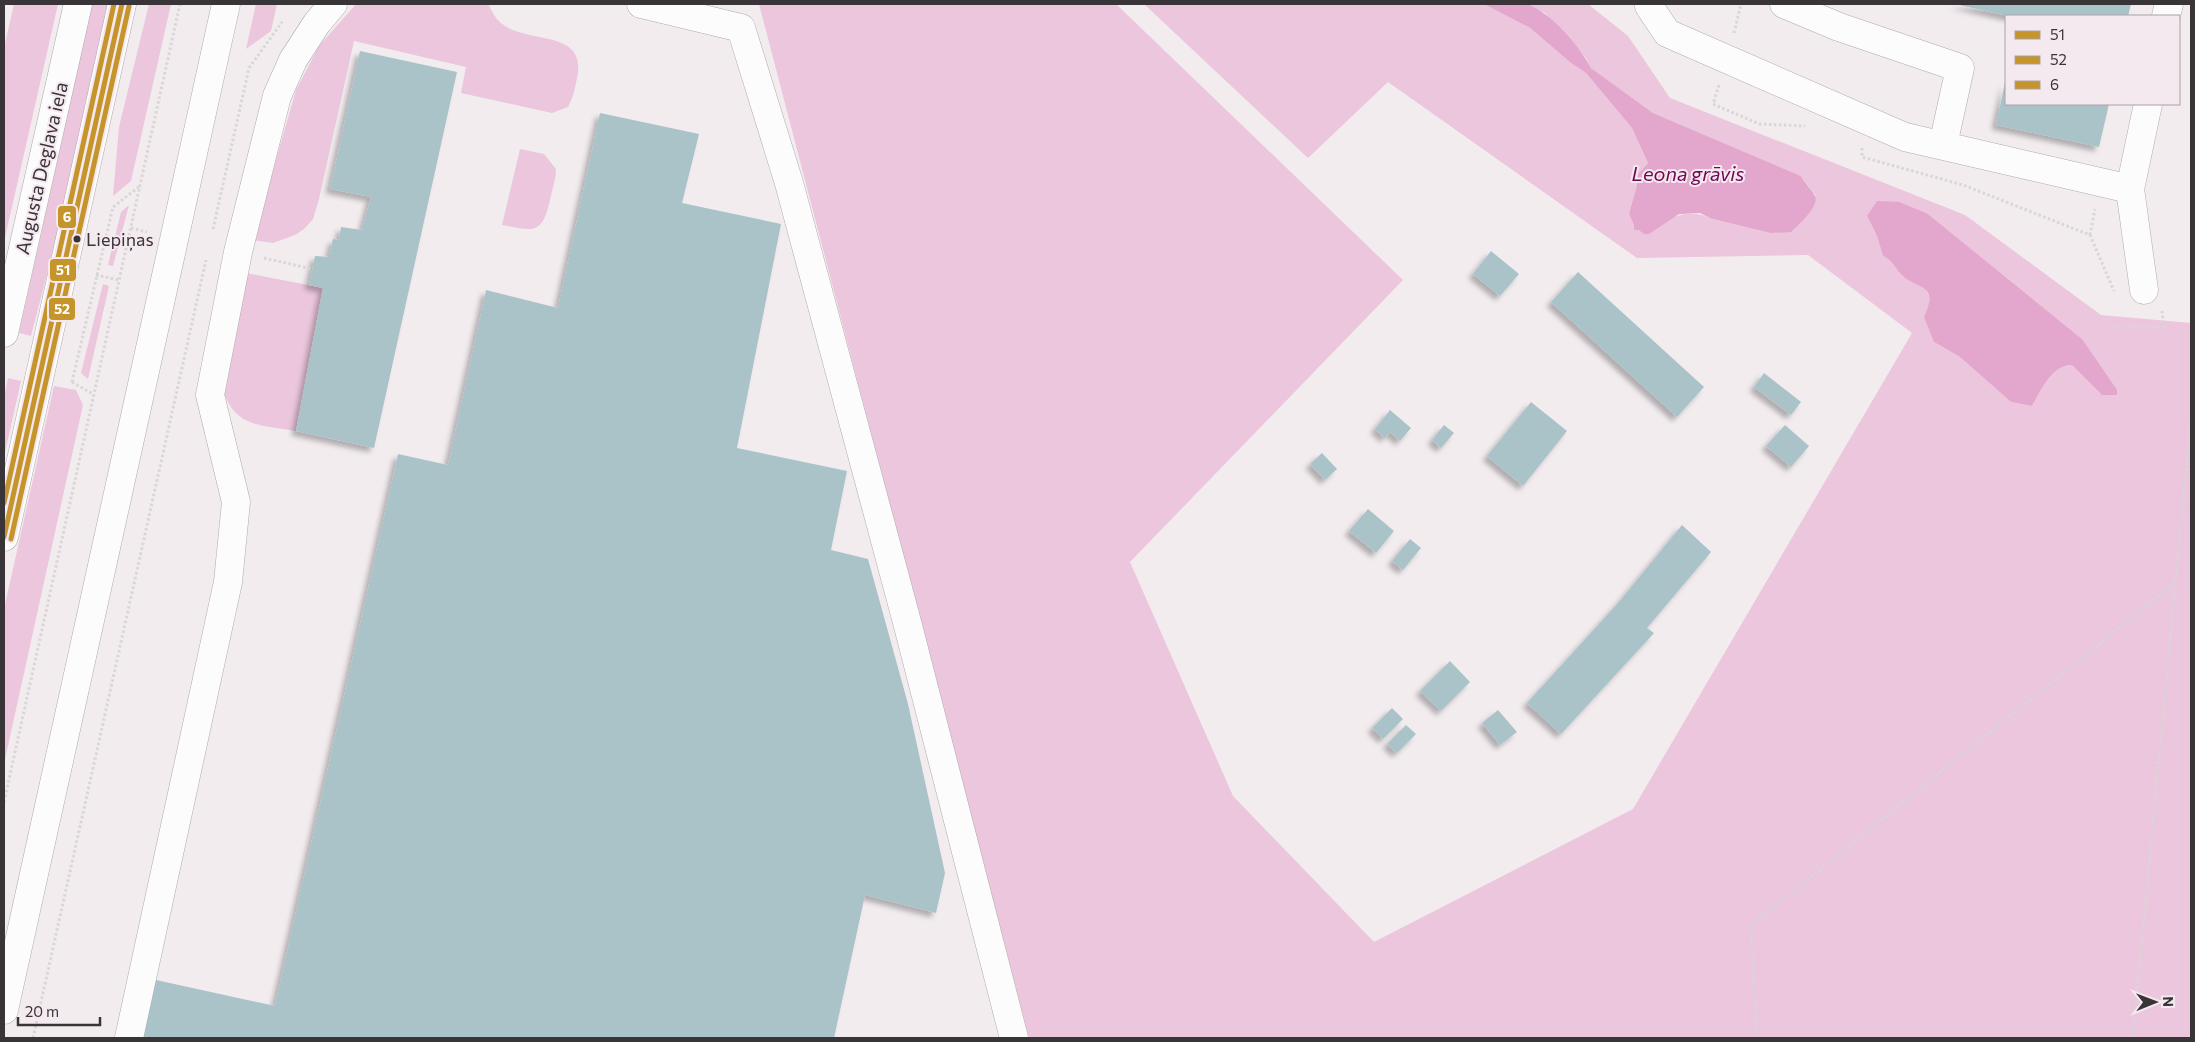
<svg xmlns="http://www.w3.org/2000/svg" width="2195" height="1042" viewBox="0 0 2195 1042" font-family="Commissioner,sans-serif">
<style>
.green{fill:#ebc6dc;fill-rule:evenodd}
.water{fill:#e3a6cc}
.building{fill:#a9c3c9;filter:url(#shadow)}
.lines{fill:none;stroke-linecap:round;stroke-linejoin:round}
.minor-casing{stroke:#afaaac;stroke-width:29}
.major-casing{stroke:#afaaac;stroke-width:29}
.path{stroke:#d8d6d7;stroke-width:3;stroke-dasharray:2.5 2.5;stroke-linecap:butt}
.minor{stroke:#fdfcfd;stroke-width:28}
.major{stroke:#fdfcfd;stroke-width:28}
.bus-1-casing{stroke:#f5e9f0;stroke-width:9}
.bus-2-casing{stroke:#f5e9f0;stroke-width:9}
.bus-3-casing{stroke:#f5e9f0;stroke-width:9}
.bus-1{stroke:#c5942b;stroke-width:5}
.bus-2{stroke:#c5942b;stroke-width:5}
.bus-3{stroke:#c5942b;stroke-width:5}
.bus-dot{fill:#393437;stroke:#f5e9f0;stroke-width:2}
.labels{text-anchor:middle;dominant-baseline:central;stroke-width:4;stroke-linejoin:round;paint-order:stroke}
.bus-label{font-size:18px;fill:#393437;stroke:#f5e9f0;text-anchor:start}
.street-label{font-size:19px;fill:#393437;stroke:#f5e9f0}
.water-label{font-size:20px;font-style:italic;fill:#700755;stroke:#f5e9f0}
.line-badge{stroke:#f5e9f0;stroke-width:2}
.badge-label{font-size:14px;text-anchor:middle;font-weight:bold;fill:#fff}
</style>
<defs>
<filter id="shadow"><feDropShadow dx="-4.5" dy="4.5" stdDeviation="2.5" flood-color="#0004"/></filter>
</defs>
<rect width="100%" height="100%" fill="#f2ecef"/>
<g class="green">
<polygon points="14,4 58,4 4,242 4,48"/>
<polygon points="92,4 117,4 31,336 19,333"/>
<polygon points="149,4 171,4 131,181 113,196 119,127"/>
<polygon points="256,4 277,4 271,31 246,49"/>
<path d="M356,4H488C492,11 495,18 501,23C527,45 588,28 577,78C575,88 573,98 568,107L552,113L461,93L466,67L354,41L319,199L313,219L304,229L295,235L273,243L253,240L296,90L319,46Z"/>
<path d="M759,4H1116L1403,280L1130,562L1233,796L1374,942L1633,809L1912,333L1808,255L1637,258L1388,82L1308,158L1144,4H1484L1530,28L1571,63L1586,73L1632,128L1648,163L1638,174C1638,187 1632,201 1629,214L1634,225L1649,234C1666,217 1687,208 1710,218L1816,196L1801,176L1653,113L1591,68L1586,58L1545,13L1526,4H1588L1628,36L1670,98L1965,215L2101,315L2191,323V1038H1029ZM1928,214L2082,339L2102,395L2072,365C2051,365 2041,391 2032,406L2011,402L1960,357L1934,342L1929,296L1924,286L1903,276L1893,261L1883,256L1877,236L1867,216Z"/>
<path d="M520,149L544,154L556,169C556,179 552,190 550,200C542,235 534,231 502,225Z"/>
<polygon points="129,205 113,266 108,265 121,212"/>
<path d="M246,273L323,288L296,431C262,425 234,428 223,389Z"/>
<polygon points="103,284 109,286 88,379 81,373"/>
<polygon points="8,378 21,381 4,457 4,398"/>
<polygon points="54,386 76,390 83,405 4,764 4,609"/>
</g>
<g class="water">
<path d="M1484,4C1497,4 1514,1 1526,4C1549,10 1581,48 1591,68L1653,113L1801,176C1805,183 1812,190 1815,196C1820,206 1797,226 1791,232L1771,233L1710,218L1700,213L1679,214L1649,234H1644L1639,230H1634V225L1629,214C1632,201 1638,187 1638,174L1648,163L1632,128L1586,73L1571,63L1530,28Z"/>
<path d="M1877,201L1899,202L1928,214L2082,339L2117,390V395H2102L2072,365C2051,365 2041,391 2032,406L2011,402L1960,357L1934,342L1924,317C1940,283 1917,290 1902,275C1894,267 1895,262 1883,256L1877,236L1867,216Z"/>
</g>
<g class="building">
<polygon points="1955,4 2131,4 2128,16 2008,16"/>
<polygon points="360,51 457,72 374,448 296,431 323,288 309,285 315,256 329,257 333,239 339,240 341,227 362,230 371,197 330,189"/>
<polygon points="2005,82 2006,104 2109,104 2099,147 1996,125"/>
<polygon points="600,113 699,134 682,203 781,224 737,448 847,471 831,550 868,559 908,704 945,873 936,913 865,895 834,1038 143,1038 156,980 275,1006 398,454 448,465 486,290 558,308"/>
<polygon points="1491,251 1519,274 1500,296 1473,274"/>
<polygon points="1578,272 1704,387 1677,417 1551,302"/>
<polygon points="1764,373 1801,402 1791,415 1754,387"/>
<polygon points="1531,402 1567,431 1523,486 1487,456"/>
<polygon points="1390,410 1411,428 1400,441 1390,432 1385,438 1375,429"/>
<polygon points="1444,425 1454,433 1441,448 1432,440"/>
<polygon points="1785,425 1809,446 1791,467 1766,446"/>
<polygon points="1322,453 1337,469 1325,480 1310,464"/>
<polygon points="1368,509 1394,531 1376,553 1349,531"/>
<polygon points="1682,525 1711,552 1647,628 1654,633 1561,734 1527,703 1619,602"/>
<polygon points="1410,539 1421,548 1403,570 1392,561"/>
<polygon points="1450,661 1470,682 1441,711 1420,691"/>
<polygon points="1392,708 1403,719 1383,739 1372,728"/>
<polygon points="1498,710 1517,732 1500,745 1482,723"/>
<polygon points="1406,725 1416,734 1397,753 1387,744"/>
</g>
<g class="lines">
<g class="minor-casing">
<g id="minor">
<polyline points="641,4 741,28 789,183 907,622 1014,1038"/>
<polyline points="1784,4 1839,27 1960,68 1943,145"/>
<polyline points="1649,6 1667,33 1905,137 2130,189 2148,104"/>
<polyline points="2166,16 2169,4"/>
<polyline points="2130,189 2144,290"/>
<polyline points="4,1010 226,4"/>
<polyline points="129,1038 228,582 236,502 210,395 238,252 277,96 293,60 317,23 333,4"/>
</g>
</g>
<g class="major-casing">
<g id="major">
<polyline points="4,333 78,4"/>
<polyline points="4,537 122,4"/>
</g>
</g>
<g class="path">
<polyline points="1734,33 1741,4"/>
<polyline points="1719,85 1713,104 1759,124 1805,126"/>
<polyline points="1862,148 1862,157 1963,185 2090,235 2114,291"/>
<polyline points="131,228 147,232"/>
<polyline points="213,229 249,68 282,22"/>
<polyline points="2090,235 2095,209"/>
<polyline points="264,258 312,269"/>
<polyline points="96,275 119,280"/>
<polyline points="2113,327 2164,327 2162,311"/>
<polyline points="72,382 113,207 140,186"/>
<polyline points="72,382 93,394"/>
<polyline points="4,802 180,4"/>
<polyline points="33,1038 206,260"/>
<polyline points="1757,1038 1751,925 2175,583"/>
<polyline points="2133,1038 2191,415"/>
</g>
<use href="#minor" class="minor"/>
<use href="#major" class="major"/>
<g class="bus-1-casing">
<polyline id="bus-1" points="4,537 122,4"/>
</g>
<g class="bus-2-casing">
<polyline id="bus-2" points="11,539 129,6"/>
</g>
<g class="bus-3-casing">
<polyline id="bus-3" points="4,503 114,4"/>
</g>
<use href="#bus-1" class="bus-1"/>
<use href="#bus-2" class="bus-2"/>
<use href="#bus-3" class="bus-3"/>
</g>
<circle class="bus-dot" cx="77" cy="239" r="4.5"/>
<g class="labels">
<g class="bus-label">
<text x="86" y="239">Liepiņas</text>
</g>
<g class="street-label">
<text transform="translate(41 168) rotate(-77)">Augusta Deglava iela</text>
</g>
<g class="water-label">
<text x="1688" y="173">Leona grāvis</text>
</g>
</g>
<g class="line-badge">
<rect x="57" y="205" width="20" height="24" rx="5" fill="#c5942b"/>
<rect x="49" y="258" width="28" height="24" rx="5" fill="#c5942b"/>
<rect x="48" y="297" width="28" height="24" rx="5" fill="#c5942b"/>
</g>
<g class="badge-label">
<text x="67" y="222">6</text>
<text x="63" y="275">51</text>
<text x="62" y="314">52</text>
</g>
<rect width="2195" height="1042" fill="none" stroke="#393437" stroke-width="10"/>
<rect x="2005" y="15" width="175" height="90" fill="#f5e9f0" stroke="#aaa1a6"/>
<rect x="2015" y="31" width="25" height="8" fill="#c5942b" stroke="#aaa1a6"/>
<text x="2050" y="40" font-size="15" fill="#393437">51</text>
<rect x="2015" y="56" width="25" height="8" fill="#c5942b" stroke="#aaa1a6"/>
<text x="2050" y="65" font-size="15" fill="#393437">52</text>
<rect x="2015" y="81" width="25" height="8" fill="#c5942b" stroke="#aaa1a6"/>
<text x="2050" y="90" font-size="15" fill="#393437">6</text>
<g transform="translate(2155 1002) rotate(89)" stroke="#f5e9f0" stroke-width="4" paint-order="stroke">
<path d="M0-4L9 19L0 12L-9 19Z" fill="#393437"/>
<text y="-8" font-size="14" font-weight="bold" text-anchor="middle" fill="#393437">N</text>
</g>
<path d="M18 1017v8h82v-8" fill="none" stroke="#393437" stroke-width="2.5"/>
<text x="25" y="1017" font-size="15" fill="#393437" stroke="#f5e9f0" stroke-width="4" paint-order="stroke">20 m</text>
</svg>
